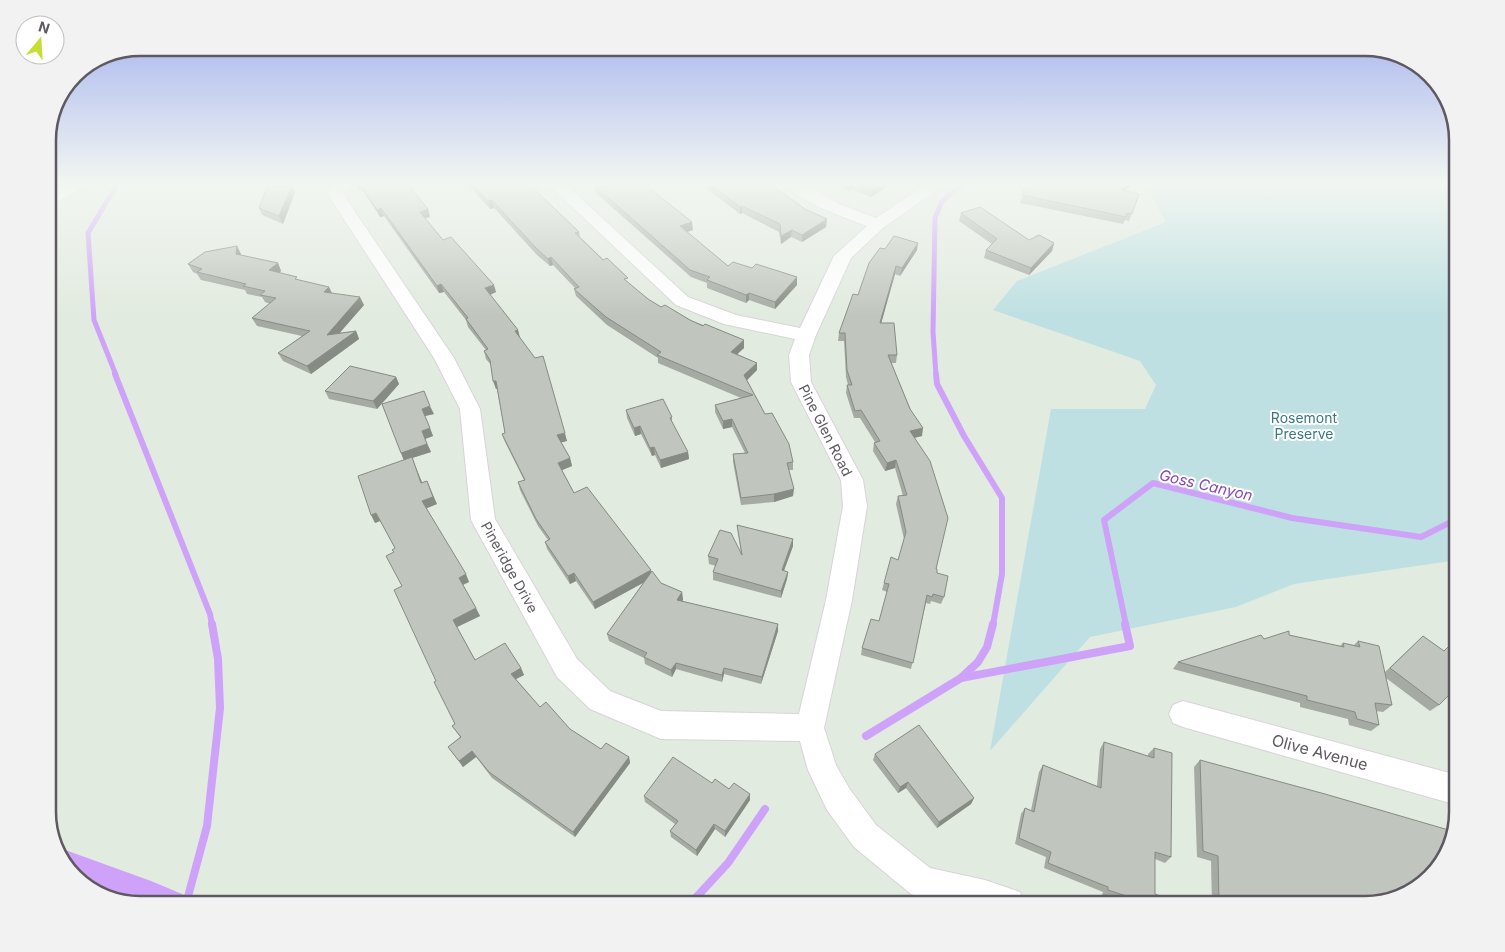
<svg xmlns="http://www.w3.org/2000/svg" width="1505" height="952" viewBox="0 0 1505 952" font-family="Inter,sans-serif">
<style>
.green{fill:#bee0e2}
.water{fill:#cea2f9}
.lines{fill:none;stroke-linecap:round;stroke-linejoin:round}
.stream-far2{stroke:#cea2f9;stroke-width:5}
.stream-far1{stroke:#cea2f9;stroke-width:6}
.stream{stroke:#cea2f9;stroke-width:8}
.minor-casing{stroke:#d8d3d9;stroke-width:2}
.minor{fill:#fff;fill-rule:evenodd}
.wall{fill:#a5aaa3}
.shaded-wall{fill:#868b84}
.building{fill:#c0c6bd;stroke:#868b84}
.labels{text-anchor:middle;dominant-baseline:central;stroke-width:4;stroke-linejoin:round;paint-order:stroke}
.park-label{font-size:14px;fill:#397880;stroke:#fff}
.street-label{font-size:14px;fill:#5e5961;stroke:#fff}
.water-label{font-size:15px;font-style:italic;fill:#8947ba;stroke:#fff}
.near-street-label{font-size:16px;fill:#5e5961;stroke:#fff}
.rim{fill:none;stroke:#5e5961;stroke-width:2.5}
</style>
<rect width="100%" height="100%" fill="#e2ebe0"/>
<polygon class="green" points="1144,183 1457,183 1457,560 1294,584 1236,607 1090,637 990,751 1051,409 1145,409 1156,385 1140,361 993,310 1017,281 1166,222"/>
<polygon class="water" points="57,847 151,881 206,904 140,904 89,889 60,858"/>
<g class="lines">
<g class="stream-far2">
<polyline points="116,375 94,320 88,233 118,183"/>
<polyline points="936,375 933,332 935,218 942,201 964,183"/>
</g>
<g class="stream-far1">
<polyline points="115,374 210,614 212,625"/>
<polyline points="936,374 937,384 964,436 1002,498 1002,574 993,625"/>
<polyline points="1126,625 1104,520 1153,483 1292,518 1421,537 1457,519"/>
</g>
<g class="stream">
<polyline points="961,678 1130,646 1125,624"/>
<polyline points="866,736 961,678 978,662 987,647 993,624"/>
<polyline points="186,904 207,826 220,708 218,659 212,624"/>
<polyline points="690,904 728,863 765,809"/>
</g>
<g class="minor-casing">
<g id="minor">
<polygon points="68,183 87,183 84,186 54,204 48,206 48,195"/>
<path d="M337,183H354L343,194L454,358L480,409L495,519L577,659L610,691L661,711L799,714L826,600L843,506L841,480L791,382L789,355L795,339L724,324L676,305L547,183H564L688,297L736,315L800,328L834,256L867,226C847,219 794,199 784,183H802L839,204L876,218L928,183H946L943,186L884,227L851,258L816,335L809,355L811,382L863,480L867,506L852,600L824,728L836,765L849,788L876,825L930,868L985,880L1020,892L1024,904H947L922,899L911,894L854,847L827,810L808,770L800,741L661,739L590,709L557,677L471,520L460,409L434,358L327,193Z"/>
<polygon points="1183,701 1457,775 1457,805 1183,727 1173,723 1169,714 1173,705"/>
</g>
</g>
<use href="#minor" class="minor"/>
</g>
<g class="wall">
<polygon points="355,183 408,183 407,184 428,209 430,217 425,218 443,240 496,292 490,295 518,330 520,338 567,441 561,442 570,458 572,466 562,470 574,493 661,583 682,592 683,600 682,601 778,624 778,631 761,684 724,674 722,682 676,669 672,677 645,664 644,658 609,641 607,634 643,583 595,609 576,581 570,584 547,549 545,542 548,540 538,526 520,490 518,482 524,480 505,442 502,434 505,433 497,389 496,389 491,365 486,359 484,351 486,350 468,327 466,320 444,292 439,293 384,216 380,217 363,191 358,190"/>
<polygon points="466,183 528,183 579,232 580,237 628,283 648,299 661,307 690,320 744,340 744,348 737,354 757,363 757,370 747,380 765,414 793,462 793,470 789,470 793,496 774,502 741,505 733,462 733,454 745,453 732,427 723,429 715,412 715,405 741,398 658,363 658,358 607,325 576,296 574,289 575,288 553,265 550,266 537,255 494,208 490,209"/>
<polygon points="594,183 643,183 693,230 687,232 728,266 797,285 775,309 749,300 746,303 707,288 707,283 691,277 596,193 594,185 596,185"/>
<polygon points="699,183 769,183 826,227 802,242 791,237 781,244 779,232 742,213 740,214"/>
<polygon points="829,183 893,183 871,197 852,189 849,191"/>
<polygon points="1027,183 1133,183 1125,191 1139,194 1129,221 1125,220 1123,224 1020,203"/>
<polygon points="292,185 295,192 283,224 262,215 259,208"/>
<polygon points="961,213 1029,240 1054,243 1052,251 1029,275 984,258 986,250 992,244 959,221"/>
<polygon points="885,249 917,250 900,276 895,274 881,323 897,355 896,363 891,363 922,436 914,438 936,569 944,597 941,604 931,601 930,604 926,603 911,669 861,655 862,648 879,621 887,592 882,590 884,583 898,560 904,539 896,504 898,496 903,496 895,468 885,471 873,451 874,443 875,442 860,418 854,418 846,393 847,385 848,385 846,377 844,341 838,341 839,333 858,295"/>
<polygon points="241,254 241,255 278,263 281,271 279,273 364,305 339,333 356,331 359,339 311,374 283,361 278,353 302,336 257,326 252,318 270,304 265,302 262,297 247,294 245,290 201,280 197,274 193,272 188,264"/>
<polygon points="396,377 399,384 377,409 329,399 325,391"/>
<polygon points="382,404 434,414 425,416 433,436 425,439 431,452 412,458 422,482 437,504 426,508 469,582 463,585 480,616 457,627 475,660 521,668 524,675 516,679 540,707 570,729 601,749 629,757 630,763 575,837 492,778 476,757 463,767 448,747 460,737 452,726 455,724 436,681 402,586 394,552 395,548 380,521 375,523 404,460"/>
<polygon points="626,410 672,417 672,422 688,452 689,459 661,468 655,455 652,456 641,434 635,436 627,418"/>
<polygon points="737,525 793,539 793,546 784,571 788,572 787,579 781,598 713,580 713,572 716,566 709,564 708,556 741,552 738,532"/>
<polygon points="1289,635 1340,646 1343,643 1354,645 1358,641 1385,672 1423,636 1443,651 1448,647 1458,654 1458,699 1450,694 1439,705 1430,711 1386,678 1392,705 1383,712 1376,711 1379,725 1371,731 1349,725 1348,719 1300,707 1300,703 1173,669 1178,662 1264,639"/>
<polygon points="1104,742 1148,756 1148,754 1154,748 1171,857 1165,863 1155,859 1155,894 1176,904 1131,904 1102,895 1103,892 1044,868 1046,857 1015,844 1021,814 1025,808 1031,810 1039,772 1043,765 1097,786 1100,749"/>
<polygon points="875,754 974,798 971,804 937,828 906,788 898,793 873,760"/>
<polygon points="1200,760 1365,904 1212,904 1211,861 1197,857 1194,767"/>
<polygon points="712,783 729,789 750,800 725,837 715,829 697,856 671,837 670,831 675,824 645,802 644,796"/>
</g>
<g class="shaded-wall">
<polygon points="851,183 853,183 852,189 849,191 850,184"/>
<polygon points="883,183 893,183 871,197 872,190"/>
<polygon points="1129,183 1133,183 1119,198 1121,190"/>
<polygon points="292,185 295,192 283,224 279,216"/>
<polygon points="492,200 494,208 490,209 488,201"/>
<polygon points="742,206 742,213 740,214 740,207"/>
<polygon points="381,208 384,216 380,217 377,210"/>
<polygon points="428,209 430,217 422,219 420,212"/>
<polygon points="827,219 826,227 802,242 802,235"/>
<polygon points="692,222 693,230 681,234 680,226"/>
<polygon points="792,230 791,237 781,244 781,236"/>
<polygon points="918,243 917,250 900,276 902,268"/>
<polygon points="1054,243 1052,251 1029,275 1031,268"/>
<polygon points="237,246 241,254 241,262 236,254"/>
<polygon points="551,257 553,265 550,266 548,259"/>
<polygon points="278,263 281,271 273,278 269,270"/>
<polygon points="896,266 895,274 879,331 880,323"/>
<polygon points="797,277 797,285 775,309 775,302"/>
<polygon points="441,284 444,292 439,293 437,286"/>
<polygon points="494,285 496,292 487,296 485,288"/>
<polygon points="329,287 333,295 324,292"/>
<polygon points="749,293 749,300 746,303 746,295"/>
<polygon points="360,297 364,305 331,343 327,335"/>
<polygon points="518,330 520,338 517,339 515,331"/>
<polygon points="356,331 359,339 311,374 307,366"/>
<polygon points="744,340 744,348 731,360 731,352"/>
<polygon points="757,363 757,370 744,383 744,375"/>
<polygon points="396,377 399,384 377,409 373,401"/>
<polygon points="493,381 496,381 498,389 496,389"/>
<polygon points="430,406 434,414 425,416 422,409"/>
<polygon points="732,419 732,427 723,429 723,421"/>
<polygon points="640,426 641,434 635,436 634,428"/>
<polygon points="430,428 433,436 425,439 431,452 412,458 425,490 404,461 401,453 422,431"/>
<polygon points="923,428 922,436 909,439 910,431"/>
<polygon points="565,433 567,441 559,443 557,435"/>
<polygon points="654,447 655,455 652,456 650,448"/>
<polygon points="688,452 689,459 661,468 660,460"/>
<polygon points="570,458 572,466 560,471 558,463"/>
<polygon points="896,460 895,468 885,471 887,463"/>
<polygon points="427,481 437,504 425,509 422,501"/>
<polygon points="794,489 793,496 774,502 774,494"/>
<polygon points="376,513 380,521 375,523 371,515"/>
<polygon points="793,539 793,546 781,578 782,570"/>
<polygon points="651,570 652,578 595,609 593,602"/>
<polygon points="788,572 787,579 781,598 781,591"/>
<polygon points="574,573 576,581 570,584 568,576"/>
<polygon points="466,574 469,582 462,585 459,578"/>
<polygon points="682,592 683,600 678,607 677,600"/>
<polygon points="476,608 480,616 457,627 453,620"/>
<polygon points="778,624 778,631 761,684 762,677"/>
<polygon points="676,663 676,669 672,677 671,670"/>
<polygon points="521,668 524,675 514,680 511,674"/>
<polygon points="724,668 724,674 722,682 722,675"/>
<polygon points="472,751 476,757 463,767 459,761"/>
<polygon points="629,757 630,763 575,837 573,832"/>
<polygon points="908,782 906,788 898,793 900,787"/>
<polygon points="750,794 750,800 725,837 725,831"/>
<polygon points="974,798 971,804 937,828 939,822"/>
<polygon points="714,824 715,829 697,856 696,850"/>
</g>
<g class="building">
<polygon points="357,183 406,183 428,209 420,212 443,240 451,237 494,285 485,288 518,330 515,331 535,358 543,356 565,433 557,435 570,458 558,463 574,493 587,487 651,570 593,602 574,573 568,576 545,542 550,539 536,519 518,482 525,480 502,434 505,433 496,381 493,381 490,360 484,351 488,349 466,319 468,318 441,284 437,286 381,208 377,210 360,184"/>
<polygon points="471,183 528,183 579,232 575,233 603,260 607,258 628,278 624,279 648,299 661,307 665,305 690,320 703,326 705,324 744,340 731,352 757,363 744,375 765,414 772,413 789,444 793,462 787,463 794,489 774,494 741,498 733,454 748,453 732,419 723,421 715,405 753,395 657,355 661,352 606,317 574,289 579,287 551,257 548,259 535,247 492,200 488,201"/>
<polygon points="602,183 643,183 692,222 680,226 728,266 733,262 752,268 756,264 797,277 775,302 749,293 746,295 707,280 710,277 690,270 594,185"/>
<polygon points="708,183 769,183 805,209 827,219 802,235 792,230 781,236 780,224 742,206 740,207"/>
<polygon points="855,183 883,183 872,190"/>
<polygon points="1027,183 1129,183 1121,190 1139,194 1132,214 1127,213 1126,217 1022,195"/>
<polygon points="292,185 279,216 259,208 267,187"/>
<polygon points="980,207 1029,240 1039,235 1054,243 1031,268 986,250 997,239 961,213"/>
<polygon points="894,236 918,243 902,268 896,266 880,323 894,323 897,355 888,355 910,409 923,428 910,431 930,461 948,518 936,569 937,569 937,573 948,576 944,597 933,594 932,597 927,595 913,663 862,648 871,619 879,621 889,584 884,583 891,557 898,560 906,532 898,496 907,495 896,460 887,463 874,443 880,441 861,410 855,411 847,385 852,385 847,370 845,333 839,333 853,294 858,295 869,263 880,248 885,249"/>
<polygon points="237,246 236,254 278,263 269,270 297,277 295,279 329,287 324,292 360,297 327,335 356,331 307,366 278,353 310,331 252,318 276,298 260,295 265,291 243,286 246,284 197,272 202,269 188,264 205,252"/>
<polygon points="350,366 396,377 373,401 325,391"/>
<polygon points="424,391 430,406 422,409 430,428 422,431 427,444 401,453 382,404"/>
<polygon points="663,399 672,417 670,418 688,452 660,460 654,447 650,448 640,426 634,428 626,410"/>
<polygon points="412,457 421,483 427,481 433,497 422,501 466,574 459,578 476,608 453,620 475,660 505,643 521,668 511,674 540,707 546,702 570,729 601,749 606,743 629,757 573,832 489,772 472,751 459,761 448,747 461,737 452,726 455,724 434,682 436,681 394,590 402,586 386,556 394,552 392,550 395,548 376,513 371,515 358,476"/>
<polygon points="737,525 793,539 782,570 788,572 781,591 713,572 718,559 708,556 720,530 731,533 742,555"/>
<polygon points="652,571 661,583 682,592 677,600 778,624 762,677 724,668 722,675 676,663 671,670 644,657 647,653 607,634"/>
<polygon points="1289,631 1289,635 1344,647 1343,643 1360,647 1358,641 1379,646 1392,705 1375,703 1379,725 1357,719 1355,712 1307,700 1307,696 1178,662 1261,635 1264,639"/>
<polygon points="1423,636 1444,651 1448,647 1458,654 1458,686 1439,705 1390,668"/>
<polygon points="919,725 974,798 939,822 908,782 900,787 875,754"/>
<polygon points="1104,742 1154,758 1154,748 1172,753 1171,857 1155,852 1155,894 1176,902 1176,904 1151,904 1108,890 1108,887 1048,863 1051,852 1019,838 1025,808 1034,812 1043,765 1101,788"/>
<polygon points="673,757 712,783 715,779 729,789 734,783 750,794 725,831 714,824 696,850 670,831 678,821 644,796"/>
<polygon points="1200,760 1325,794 1452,831 1442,863 1411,892 1365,904 1219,904 1218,856 1203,851"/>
<polygon points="834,900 847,904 833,904"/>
</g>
<linearGradient id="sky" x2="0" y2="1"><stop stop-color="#9dadef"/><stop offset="0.58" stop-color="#f2f6f1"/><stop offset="1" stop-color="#f2f6f1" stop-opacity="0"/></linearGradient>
<rect width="1505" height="316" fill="url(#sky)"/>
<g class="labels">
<g class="park-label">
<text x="1304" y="417">Rosemont<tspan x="1304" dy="16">Preserve</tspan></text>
</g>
<g class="street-label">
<text transform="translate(826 430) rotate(63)">Pine Glen Road</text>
<text transform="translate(510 567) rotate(61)">Pineridge Drive</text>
</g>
<g class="water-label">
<text transform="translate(1206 485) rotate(13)">Goss Canyon</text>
</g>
<g class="near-street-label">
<text transform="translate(1320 752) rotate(15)">Olive Avenue</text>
</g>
</g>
<path d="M0 0H1505V952H0ZM140 56H1365A84 84 0 0 1 1449 140V812A84 84 0 0 1 1365 896H140A84 84 0 0 1 56 812V140A84 84 0 0 1 140 56Z" fill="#f2f2f2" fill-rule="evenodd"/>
<path class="rim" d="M140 56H1365A84 84 0 0 1 1449 140V812A84 84 0 0 1 1365 896H140A84 84 0 0 1 56 812V140A84 84 0 0 1 140 56Z"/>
<g transform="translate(40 40) rotate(18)"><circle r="24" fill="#ffffff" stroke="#bfbdc0"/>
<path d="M0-4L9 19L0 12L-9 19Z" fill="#c6de34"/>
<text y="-8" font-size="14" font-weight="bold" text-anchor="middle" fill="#5e5961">N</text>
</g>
</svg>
